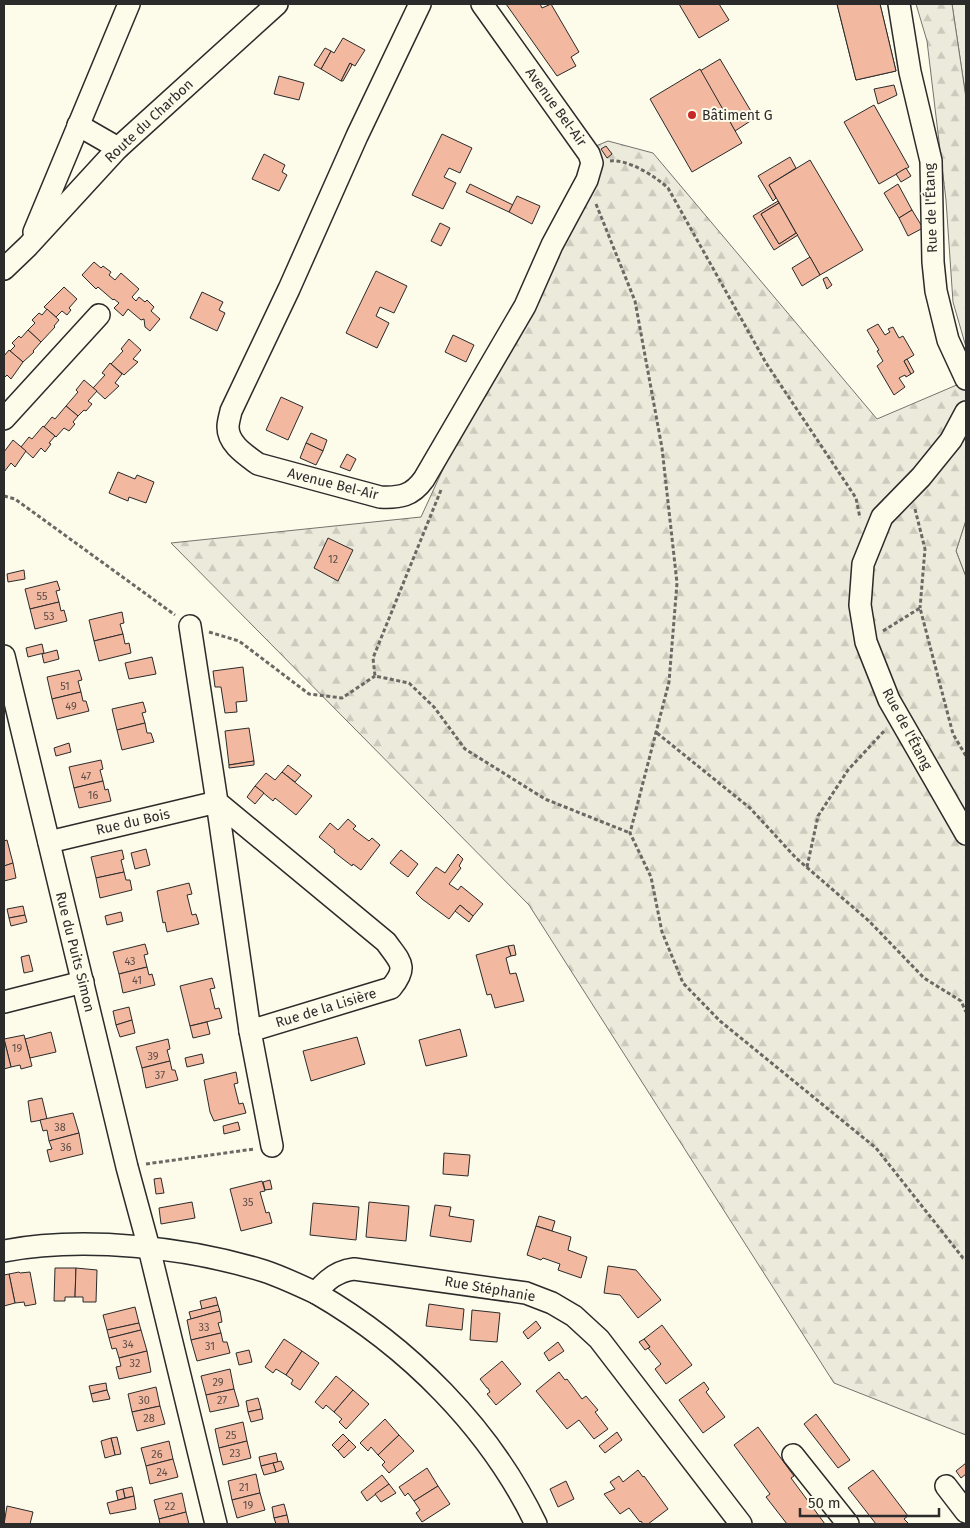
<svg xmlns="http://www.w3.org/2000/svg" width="970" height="1528" viewBox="0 0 970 1528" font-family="'Fira Sans',sans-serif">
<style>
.green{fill:#ecebdb;stroke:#74746e}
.forest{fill:url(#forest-firs);stroke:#74746e}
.building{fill:#f2b8a0;stroke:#2b2b2b}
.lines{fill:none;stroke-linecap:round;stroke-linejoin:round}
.minor-casing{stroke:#2b2b2b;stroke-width:24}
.path{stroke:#6a6964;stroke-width:3;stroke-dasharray:4 2.5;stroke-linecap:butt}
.minor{stroke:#fdfbea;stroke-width:21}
.poi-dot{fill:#c62828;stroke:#fdfbea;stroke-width:2}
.labels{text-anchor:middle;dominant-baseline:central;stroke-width:4;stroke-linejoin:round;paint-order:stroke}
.number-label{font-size:11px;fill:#5d4e48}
.street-label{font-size:14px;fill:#2b2b2b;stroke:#fdfbea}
.poi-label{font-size:14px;fill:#2b2b2b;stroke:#fdfbea;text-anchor:start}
</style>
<defs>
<pattern id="forest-firs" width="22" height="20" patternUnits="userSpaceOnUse" patternTransform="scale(1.25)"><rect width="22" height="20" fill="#ecebdb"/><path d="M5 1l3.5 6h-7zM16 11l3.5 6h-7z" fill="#cbcabc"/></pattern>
</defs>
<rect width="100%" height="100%" fill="#fdfbea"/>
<g class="green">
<polygon points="952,4 966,4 966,98"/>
<polygon points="966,520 966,577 956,551"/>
</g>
<g class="forest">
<polygon points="916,4 952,4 966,98 966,347 953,302 946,200 927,41"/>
<polygon points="608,141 653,153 877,419 966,381 966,520 956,551 966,577 966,1435 834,1383 529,905 171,543 421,517 591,148"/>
</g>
<g class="building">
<polygon points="506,4 540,4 542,8 551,4 579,52 571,57 576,66 557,76"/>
<polygon points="679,4 719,4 729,20 699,38"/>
<polygon points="837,4 880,4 896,71 856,80"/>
<polygon points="837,4 880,4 896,71 856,80"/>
<polygon points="343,38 365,50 355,66 350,63 341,81 321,69 331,51 334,53"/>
<polygon points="325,48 331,51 321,69 314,65"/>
<polygon points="720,59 755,118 735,131 700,71"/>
<polygon points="350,63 352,65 343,81 341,81"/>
<polygon points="700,69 742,143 692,172 650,99"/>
<polygon points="279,76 304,83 299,100 274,94"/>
<polygon points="894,85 897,95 878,104 874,89"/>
<polygon points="874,105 909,167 879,184 844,122"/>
<polygon points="442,134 472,148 460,173 449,168 444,177 456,183 443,209 412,195"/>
<polygon points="606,146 612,154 607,158 601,149"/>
<polygon points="264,154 285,165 282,172 287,175 279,191 252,179"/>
<polygon points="790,157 796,168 769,185 776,198 773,201 758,176"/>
<polygon points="810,160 863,250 820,275 769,185"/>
<polygon points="906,168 911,176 901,182 896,174"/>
<polygon points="470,184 513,205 509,212 466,192"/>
<polygon points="898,184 912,210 899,218 884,193"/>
<polygon points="517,196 540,206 532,224 509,212"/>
<polygon points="778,201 779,203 761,214 779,244 796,233 798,235 774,250 753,216"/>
<polygon points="779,203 796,233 779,244 761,214"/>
<polygon points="912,210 923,228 908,236 899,218"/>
<polygon points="440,223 450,228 441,246 431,241"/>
<polygon points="810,257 820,275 802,286 792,268"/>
<polygon points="94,262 101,268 103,266 111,272 109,275 115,280 121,273 139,289 132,297 136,301 139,297 145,302 147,300 154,307 151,311 160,319 150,331 145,327 144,319 141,320 128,309 123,316 114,308 119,303 114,299 113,300 98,287 96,289 82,275"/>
<polygon points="376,271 407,286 394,313 380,307 376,316 389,323 377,348 346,333"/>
<polygon points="827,277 832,285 827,289 823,279"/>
<polygon points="64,287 77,299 69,308 71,310 67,315 62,311 56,317 44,307"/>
<polygon points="202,292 223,302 219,310 225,313 217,331 190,318"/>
<polygon points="47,309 59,320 54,326 55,327 41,342 28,330 35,323 32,320 39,313 42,315"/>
<polygon points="878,324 885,335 890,332 888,329 893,327 899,338 903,336 914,355 904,361 911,374 906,377 905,375 899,378 905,387 894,395 877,366 883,361 877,351 879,350 867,330"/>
<polygon points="28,330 41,342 33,351 34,352 23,362 10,351 15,346 12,343 19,336 21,338"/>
<polygon points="453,335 474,345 466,362 445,352"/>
<polygon points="129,339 141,350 133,359 138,362 124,375 111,364 123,351 121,349"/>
<polygon points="9,350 23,362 11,379 7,375 4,378 4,356"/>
<polygon points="907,359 914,372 911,374 904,361"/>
<polygon points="110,363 122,374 115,383 119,386 105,399 93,388 105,375 102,373"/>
<polygon points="84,380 97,391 88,401 92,404 86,411 84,410 78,416 66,406 78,392 76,390"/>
<polygon points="281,397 303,407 288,440 266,430"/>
<polygon points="66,406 78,416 73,422 75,424 69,431 64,428 56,437 44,427 52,417 55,419"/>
<polygon points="43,426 55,436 49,443 51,444 45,452 41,448 33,458 21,447 29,437 32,439"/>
<polygon points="311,433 327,440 323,451 306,443"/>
<polygon points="13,440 26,451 15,467 11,463 4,472 4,452"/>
<polygon points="306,443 323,451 316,465 300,458"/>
<polygon points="347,454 356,459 350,471 340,467"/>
<polygon points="118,472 135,479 137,475 154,482 146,503 129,497 128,501 109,493"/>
<polygon points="328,538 353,550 338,581 314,568"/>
<polygon points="24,570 25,579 8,582 7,574"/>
<polygon points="57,581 60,590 56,591 59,602 30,609 25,589"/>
<polygon points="59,602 61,611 64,610 67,621 35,629 30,609"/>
<polygon points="122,612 124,623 120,624 123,634 94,641 89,620"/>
<polygon points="123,634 125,644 129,643 131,653 99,661 94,641"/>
<polygon points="42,644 44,653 28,657 26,648"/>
<polygon points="57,650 59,659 44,663 42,654"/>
<polygon points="152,657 156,674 129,679 125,663"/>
<polygon points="243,667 247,701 236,702 237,712 225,713 221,687 215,687 213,671"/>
<polygon points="79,670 82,680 78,681 81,692 52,699 47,677"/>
<polygon points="81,692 83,701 86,701 89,711 57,719 52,699"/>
<polygon points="143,702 146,712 142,713 145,723 117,730 112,709"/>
<polygon points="145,723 147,733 151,733 154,742 122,750 117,730"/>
<polygon points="249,728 254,761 229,765 225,731"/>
<polygon points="69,743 71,752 56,756 54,748"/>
<polygon points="101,760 103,769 100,770 103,781 74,788 69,767"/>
<polygon points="254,761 254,765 229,768 229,765"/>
<polygon points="288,765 301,775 295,782 282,772"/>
<polygon points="282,772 312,796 296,815 275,798 273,801 255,786 266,773 275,780"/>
<polygon points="103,781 105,790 108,789 111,801 79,808 74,788"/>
<polygon points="255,786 264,793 255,804 247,797"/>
<polygon points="348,819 356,826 353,829 369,841 372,838 380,845 361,870 353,864 352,866 334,852 335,850 319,837 330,823 338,830"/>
<polygon points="7,840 13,863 4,866 4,841"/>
<polygon points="146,849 150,865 135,869 131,853"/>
<polygon points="122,850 124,859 121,860 124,872 96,878 91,857"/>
<polygon points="401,850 418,864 408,877 390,863"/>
<polygon points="458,854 463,859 459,866 461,868 449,884 458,890 461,886 483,904 473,916 460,905 449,919 422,899 416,893 436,867 445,873"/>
<polygon points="13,863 16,878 4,881 4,866"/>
<polygon points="124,872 126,880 130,880 132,890 100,898 96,878"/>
<polygon points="189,883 192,894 187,895 192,915 196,914 199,924 167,932 165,922 163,923 157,891"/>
<polygon points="460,905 473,916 469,922 455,911"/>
<polygon points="23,906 25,915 9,918 7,909"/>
<polygon points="121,912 123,921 107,925 105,916"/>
<polygon points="25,915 27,922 11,926 9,918"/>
<polygon points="145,944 148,954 144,955 147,967 119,974 113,952"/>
<polygon points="514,945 516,955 511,956 508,946"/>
<polygon points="508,946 511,956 506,958 510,974 516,973 524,1001 495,1008 491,994 487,995 476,955"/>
<polygon points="29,955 33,971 24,973 21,957"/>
<polygon points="147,967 149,975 152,974 155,985 123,993 119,974"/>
<polygon points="212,978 215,988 210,989 215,1009 219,1008 222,1018 190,1026 180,986"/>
<polygon points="129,1007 132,1020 116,1025 113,1011"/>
<polygon points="132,1020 135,1033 120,1037 116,1025"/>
<polygon points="207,1022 210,1034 193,1038 190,1026"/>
<polygon points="460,1029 467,1056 426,1066 419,1040"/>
<polygon points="51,1032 56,1052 30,1058 25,1039"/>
<polygon points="24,1035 32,1066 21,1069 20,1065 11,1067 4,1039"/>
<polygon points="357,1037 365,1064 311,1081 303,1051"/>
<polygon points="4,1039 11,1067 4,1069"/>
<polygon points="168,1039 170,1049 167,1050 170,1061 142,1068 136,1047"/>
<polygon points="202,1054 204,1063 187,1067 185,1058"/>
<polygon points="170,1061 172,1070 175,1070 178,1080 146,1088 142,1068"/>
<polygon points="236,1072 238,1083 234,1084 239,1104 243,1103 246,1113 214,1121 210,1112 204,1080"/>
<polygon points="42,1098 47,1119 31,1122 28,1101"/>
<polygon points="73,1113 79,1133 49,1141 47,1130 43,1131 40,1120"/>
<polygon points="238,1122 240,1130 224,1134 223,1126"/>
<polygon points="79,1133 83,1154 50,1162 47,1150 52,1149 49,1141"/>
<polygon points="444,1153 470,1155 468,1176 443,1174"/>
<polygon points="161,1178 164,1193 156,1194 154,1179"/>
<polygon points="270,1180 272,1189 265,1190 263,1182"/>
<polygon points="262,1181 265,1191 260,1192 266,1213 269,1212 272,1223 241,1231 230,1189"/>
<polygon points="192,1202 195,1218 161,1224 159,1208"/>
<polygon points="369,1202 409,1206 406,1241 366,1237"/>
<polygon points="313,1203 359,1207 356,1240 310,1235"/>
<polygon points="435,1205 451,1207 449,1216 474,1220 471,1242 430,1236"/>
<polygon points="539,1216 555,1221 552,1231 536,1226"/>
<polygon points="536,1226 571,1237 568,1250 587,1257 581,1278 558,1270 560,1264 543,1258 541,1260 527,1255"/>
<polygon points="608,1266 636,1270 661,1300 638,1318 620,1295 604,1293"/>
<polygon points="55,1268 76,1268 75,1297 65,1297 65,1301 54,1301"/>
<polygon points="76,1268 97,1270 96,1302 83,1302 83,1297 75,1297"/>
<polygon points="19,1272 20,1273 30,1272 36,1304 25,1306 24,1302 15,1303 9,1274"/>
<polygon points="9,1274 15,1303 4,1306 4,1275"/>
<polygon points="216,1297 218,1305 202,1309 200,1301"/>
<polygon points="429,1304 464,1309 462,1330 426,1326"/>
<polygon points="218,1305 220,1311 191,1319 189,1312"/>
<polygon points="135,1307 139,1323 107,1330 103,1315"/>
<polygon points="472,1310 500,1313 497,1342 470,1340"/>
<polygon points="220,1311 222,1322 218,1323 221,1333 191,1340 187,1320"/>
<polygon points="536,1321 541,1328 528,1339 523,1332"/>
<polygon points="139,1323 141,1330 109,1338 107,1330"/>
<polygon points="662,1325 692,1365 666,1384 655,1369 661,1364 648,1348 650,1347 644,1339"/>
<polygon points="141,1330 147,1351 119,1358 116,1348 112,1349 109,1338"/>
<polygon points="221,1333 223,1342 227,1342 230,1353 197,1361 191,1340"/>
<polygon points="284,1339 302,1351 286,1375 276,1369 273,1373 265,1367"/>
<polygon points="644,1339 650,1347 645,1350 639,1342"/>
<polygon points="558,1342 564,1351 549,1361 544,1353"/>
<polygon points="249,1350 252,1362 239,1365 236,1353"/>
<polygon points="147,1351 151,1372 119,1379 116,1367 121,1366 119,1358"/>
<polygon points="302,1351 319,1363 300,1390 291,1384 293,1380 286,1375"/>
<polygon points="502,1361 521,1384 496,1405 487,1394 490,1392 488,1388 487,1388 480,1379"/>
<polygon points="230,1369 234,1389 206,1395 201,1376"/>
<polygon points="559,1372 565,1380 567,1379 582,1399 586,1396 598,1410 595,1412 608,1429 594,1439 579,1420 567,1429 536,1391"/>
<polygon points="336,1376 353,1390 334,1412 326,1405 323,1409 315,1402"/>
<polygon points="704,1382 709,1389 706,1392 725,1417 703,1433 679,1400"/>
<polygon points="106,1383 107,1390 91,1394 89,1386"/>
<polygon points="156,1387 160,1406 132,1412 128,1394"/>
<polygon points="234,1389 239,1406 210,1412 206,1395"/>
<polygon points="107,1390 110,1399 93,1402 91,1394"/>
<polygon points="353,1390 369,1404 346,1429 339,1422 342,1419 334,1412"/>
<polygon points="258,1398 261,1409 248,1412 246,1401"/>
<polygon points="160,1406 165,1424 137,1431 132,1412"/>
<polygon points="261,1409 263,1419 251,1422 248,1412"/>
<polygon points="816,1414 850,1460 838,1468 804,1424"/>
<polygon points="385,1419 399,1435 378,1455 371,1447 368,1451 360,1443"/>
<polygon points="243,1422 247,1441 219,1448 215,1429"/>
<polygon points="758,1427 794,1476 791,1478 825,1524 787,1524 766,1497 770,1494 734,1445"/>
<polygon points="617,1432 622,1440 605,1453 599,1446"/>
<polygon points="343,1434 349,1440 338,1451 332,1445"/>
<polygon points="399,1435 414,1451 389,1473 382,1465 385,1462 378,1455"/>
<polygon points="117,1437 121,1454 115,1455 111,1438"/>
<polygon points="111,1438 115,1455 105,1458 101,1441"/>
<polygon points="349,1440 356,1447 344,1458 338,1451"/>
<polygon points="169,1441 173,1459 146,1466 141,1448"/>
<polygon points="247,1441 251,1458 223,1465 219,1448"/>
<polygon points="276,1453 278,1462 261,1466 259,1457"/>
<polygon points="173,1459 178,1477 150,1484 146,1466"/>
<polygon points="281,1461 284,1469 276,1472 273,1463"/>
<polygon points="273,1463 276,1472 264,1475 261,1466"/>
<polygon points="966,1463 966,1474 961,1478 956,1471"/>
<polygon points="427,1468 438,1486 414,1501 408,1493 405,1496 399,1487"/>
<polygon points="638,1470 643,1477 644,1476 668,1509 648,1524 643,1524 641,1521 640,1522 629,1508 620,1514 604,1494 615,1489 610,1482 619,1476 623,1482"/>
<polygon points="873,1470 908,1516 904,1519 909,1524 876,1524 848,1488"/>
<polygon points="256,1474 260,1493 232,1500 228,1481"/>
<polygon points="382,1475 389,1484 367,1501 361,1492"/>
<polygon points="566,1481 574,1499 558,1507 550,1489"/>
<polygon points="389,1484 396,1493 381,1502 375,1494"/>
<polygon points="438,1486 450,1504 422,1522 416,1513 420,1510 414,1501"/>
<polygon points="132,1487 134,1496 125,1498 123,1489"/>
<polygon points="123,1489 125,1498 118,1500 116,1491"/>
<polygon points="182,1493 186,1512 159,1519 154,1500"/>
<polygon points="260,1493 265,1510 237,1518 232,1500"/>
<polygon points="134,1496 136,1509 110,1514 107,1503"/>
<polygon points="284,1504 287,1515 274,1518 272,1507"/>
<polygon points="7,1506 33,1512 30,1524 4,1524"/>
<polygon points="186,1512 189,1524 160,1524 159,1519"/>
<polygon points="287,1515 289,1524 276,1524 274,1518"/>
</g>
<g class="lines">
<g class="minor-casing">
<g id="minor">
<path d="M420,4L357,136L289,289L231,411C230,416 228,422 228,427C228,444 246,455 258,464L380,497C400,498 412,496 424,479L525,306L552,245L587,180L592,163L589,154L482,4"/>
<polyline points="899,4 910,72 931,161 933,262 936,291 948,340 966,379"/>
<polyline points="78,125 118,148"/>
<polyline points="34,232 129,4"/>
<polyline points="4,269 28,246 118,148 277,4"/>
<polyline points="966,412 951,440 921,477 882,517 863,564 860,605 866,642 889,700 966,834"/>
<polyline points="4,419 99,315"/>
<polyline points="4,656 127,1167 149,1248 216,1524"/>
<path d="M49,842L217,802L250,1031L391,988C409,966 400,962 386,942L217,802L190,626"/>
<polyline points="4,1002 83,982"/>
<polyline points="250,1031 272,1146"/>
<path d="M4,1251C83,1236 187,1247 264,1271C282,1277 299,1285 316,1293C326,1280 337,1271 354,1269L526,1293L552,1303L574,1316L599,1339L741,1524"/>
<path d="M316,1293C408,1346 490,1428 536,1524"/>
<polyline points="793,1455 848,1524"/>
<polyline points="946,1486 966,1512"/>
</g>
</g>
<g class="path">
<path d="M610,161C628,159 655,176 668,188L766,363L856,498L860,518"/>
<polyline points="596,204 635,301 662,448 677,583 669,682 630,833 651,877 662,932 683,983 720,1021 876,1148 963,1258 966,1259"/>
<polyline points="441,490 373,658 375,676 409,683 434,707 465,749 545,799 630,833"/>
<polyline points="4,496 15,499 175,615"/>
<polyline points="915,509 925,549 920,608"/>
<polyline points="883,631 920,608 953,734 966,756"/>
<polyline points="209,632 239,641 309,694 342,698 375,676"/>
<polyline points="657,733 750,808 796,858 869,921 924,978 961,1001 966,1012"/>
<polyline points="807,867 818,816 848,770 885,730"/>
<polyline points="146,1164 254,1149"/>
</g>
<use href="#minor" class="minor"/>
</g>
<circle class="poi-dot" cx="692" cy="115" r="5"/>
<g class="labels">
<g class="number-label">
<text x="333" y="559">12</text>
<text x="42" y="596">55</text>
<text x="49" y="616">53</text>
<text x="65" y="686">51</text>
<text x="71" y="706">49</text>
<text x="86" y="776">47</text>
<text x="93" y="795">16</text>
<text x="130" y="961">43</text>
<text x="137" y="980">41</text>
<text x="17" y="1048">19</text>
<text x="153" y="1056">39</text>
<text x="160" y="1075">37</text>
<text x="60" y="1127">38</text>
<text x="66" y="1147">36</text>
<text x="248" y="1202">35</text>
<text x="204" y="1327">33</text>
<text x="128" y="1344">34</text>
<text x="210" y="1346">31</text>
<text x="135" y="1363">32</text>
<text x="218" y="1382">29</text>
<text x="144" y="1400">30</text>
<text x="222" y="1400">27</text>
<text x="149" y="1418">28</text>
<text x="231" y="1435">25</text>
<text x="235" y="1453">23</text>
<text x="157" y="1454">26</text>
<text x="162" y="1472">24</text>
<text x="244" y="1487">21</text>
<text x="248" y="1505">19</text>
<text x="170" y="1506">22</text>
</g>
<g class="street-label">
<text transform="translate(556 107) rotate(54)">Avenue Bel-Air</text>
<text transform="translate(149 121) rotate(-43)">Route du Charbon</text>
<text transform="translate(931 208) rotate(-92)">Rue de l'Étang</text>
<text transform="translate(333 484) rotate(14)">Avenue Bel-Air</text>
<text transform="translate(907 729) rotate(62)">Rue de l'Étang</text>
<text transform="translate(133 822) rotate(-13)">Rue du Bois</text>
<text transform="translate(75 952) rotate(76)">Rue du Puits Simon</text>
<text transform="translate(326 1008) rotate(-17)">Rue de la Lisière</text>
<text transform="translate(490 1289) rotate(10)">Rue Stéphanie</text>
</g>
<g class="poi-label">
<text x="702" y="115">Bâtiment G</text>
</g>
</g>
<rect width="970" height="1528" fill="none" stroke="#2b2b2b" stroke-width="10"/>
<path d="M800 1508v8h139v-8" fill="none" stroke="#2b2b2b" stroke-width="2.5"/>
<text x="808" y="1508" font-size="15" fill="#2b2b2b" stroke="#fdfbea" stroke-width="4" paint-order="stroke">50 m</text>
</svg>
